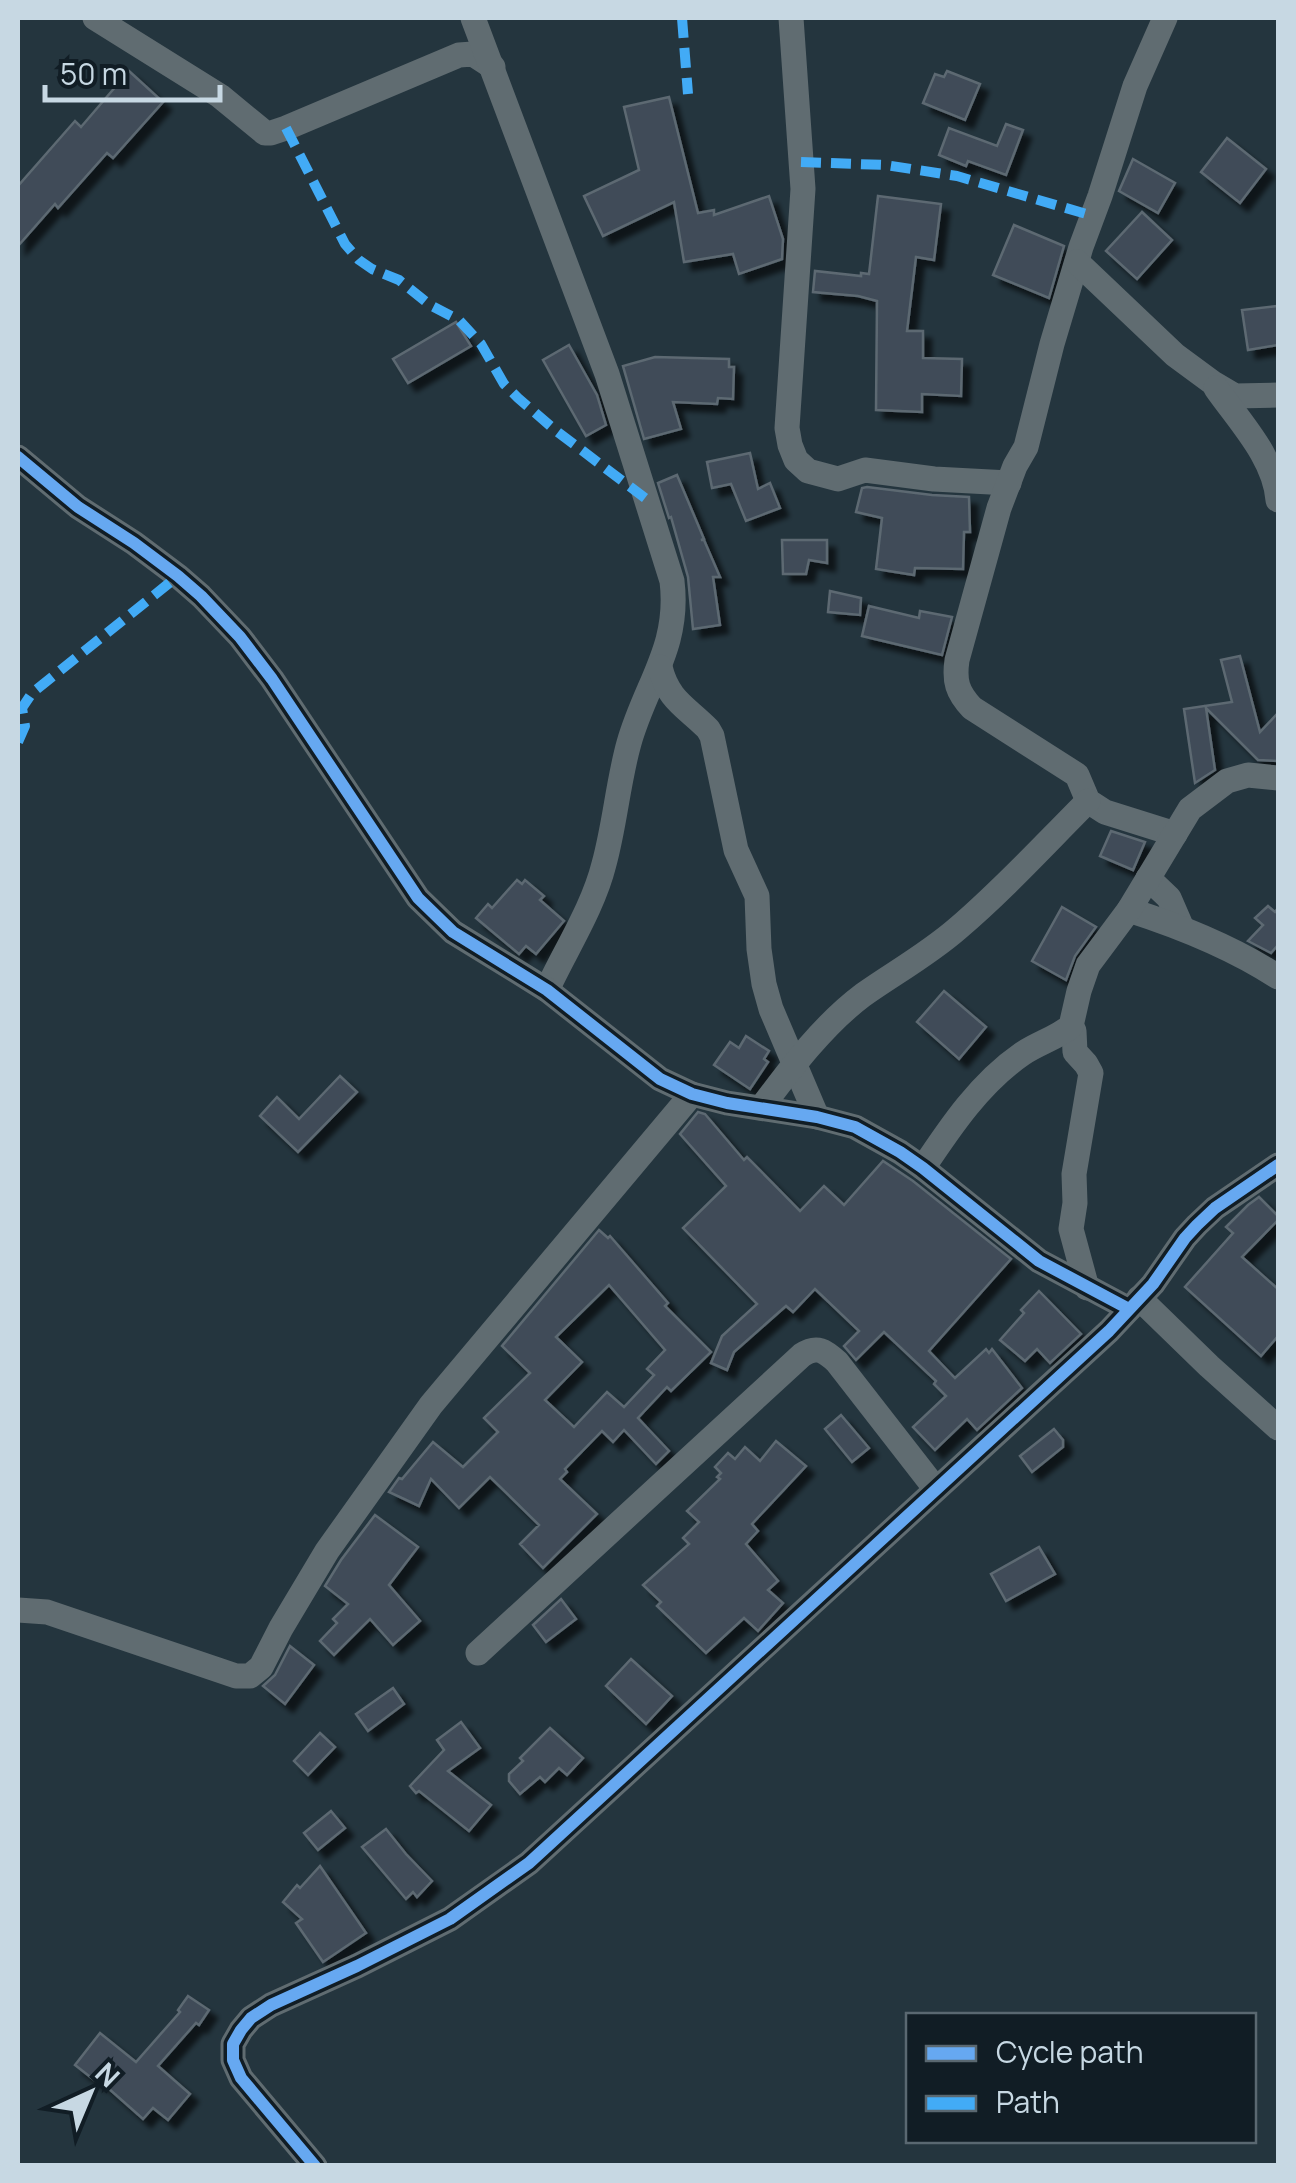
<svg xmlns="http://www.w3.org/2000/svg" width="1296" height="2183" viewBox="0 0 1296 2183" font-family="Manrope,sans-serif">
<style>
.building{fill:#3f4c58;stroke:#5d6972;stroke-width:2.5;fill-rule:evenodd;filter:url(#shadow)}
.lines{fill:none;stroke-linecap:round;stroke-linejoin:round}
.street{stroke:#606c71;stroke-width:25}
.quiet{stroke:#42abf6;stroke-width:10;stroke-dasharray:20 10;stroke-linecap:butt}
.cycleway-casing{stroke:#111d25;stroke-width:19}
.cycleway{stroke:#66a8f1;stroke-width:12}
</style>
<defs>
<filter id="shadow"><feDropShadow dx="8" dy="8" stdDeviation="2.5" flood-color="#0009"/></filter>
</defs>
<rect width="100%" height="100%" fill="#24353e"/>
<g class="building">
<polygon points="129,71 163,102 113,158 107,153 58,208 55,204 18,246 18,186 75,121 81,127"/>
<polygon points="947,71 980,84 965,120 923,103 935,74 944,77"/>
<polygon points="669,97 698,213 714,210 714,215 769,196 783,239 782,259 739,274 733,254 684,262 674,202 603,236 584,196 639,170 624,107"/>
<polygon points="1006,124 1023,130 1006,175 968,161 966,166 939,155 949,128 997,146"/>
<polygon points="1227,138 1266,169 1240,203 1201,172"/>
<polygon points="1133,159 1175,183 1158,213 1119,191"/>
<polygon points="878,196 941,204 934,260 916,257 907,331 923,331 923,358 962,359 961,396 922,394 922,412 876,410 877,301 858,296 813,292 815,271 861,276 861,273 869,274"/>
<polygon points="1142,212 1172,240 1137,279 1106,251"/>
<polygon points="1014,225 1064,246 1049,298 993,275"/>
<polygon points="1278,306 1278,345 1248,350 1242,310"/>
<polygon points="456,322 471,346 408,383 393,359"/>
<polygon points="569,345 597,395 606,425 586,436 543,360"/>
<polygon points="655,357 729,359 729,367 734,367 733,399 718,398 717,404 673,402 681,429 644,439 623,366"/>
<polygon points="750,453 758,489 770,483 780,508 746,521 731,484 712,488 707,462"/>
<polygon points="677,475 704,539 701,540 704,540 720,577 713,577 720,625 693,629 688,577 671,517 669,518 658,483"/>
<polygon points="867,487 932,495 969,497 970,532 964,532 963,569 915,568 914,575 876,569 882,518 856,512 862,488"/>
<polygon points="782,540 827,540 827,563 809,560 806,574 783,574"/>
<polygon points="830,591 861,598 860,615 828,612"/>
<polygon points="869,606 919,618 920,611 952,617 942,655 862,636"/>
<polygon points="1240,656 1260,732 1278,713 1278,761 1258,760 1206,708 1215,770 1195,783 1184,709 1232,702 1221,660"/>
<polygon points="1111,831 1145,842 1133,870 1100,856"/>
<polygon points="517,880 522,884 525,880 544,896 540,900 564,921 536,954 526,946 519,954 476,918 488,904 492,908"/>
<polygon points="1268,906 1275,912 1278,908 1278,945 1271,953 1248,941 1263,925 1255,918"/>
<polygon points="1062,907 1096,927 1075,956 1066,980 1032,961"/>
<polygon points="944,991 986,1027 959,1059 917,1022"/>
<polygon points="746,1036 769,1051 764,1059 768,1062 750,1089 714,1065 730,1042 739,1048"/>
<polygon points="340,1076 357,1092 298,1152 260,1116 277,1097 299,1119"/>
<polygon points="698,1112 705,1114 744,1160 747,1157 800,1211 824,1186 844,1205 883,1161 913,1181 1011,1259 929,1351 955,1378 986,1349 989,1353 992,1349 1022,1388 977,1430 967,1419 935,1450 913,1427 946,1396 934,1384 936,1381 884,1332 856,1360 844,1346 859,1331 815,1289 793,1312 786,1306 734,1352 727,1370 711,1363 722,1336 757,1304 683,1228 726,1186 680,1134"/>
<polygon points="1259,1197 1278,1216 1278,1220 1242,1257 1278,1289 1278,1336 1261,1356 1185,1287 1233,1233 1226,1227 1248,1205"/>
<path d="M599,1230L608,1238L610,1236L668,1303L665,1306L711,1352L671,1391L667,1387L638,1418L669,1451L656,1464L624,1430L613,1442L602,1431L565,1469L567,1472L560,1479L597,1514L543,1568L520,1544L539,1525L490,1477L459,1508L431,1479L419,1506L389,1492L399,1478L402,1479L433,1442L463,1467L498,1432L484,1418L530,1373L502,1346ZM609,1285L665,1350L647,1369L654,1375L624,1407L607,1392L574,1427L545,1400L582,1362L556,1337Z"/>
<polygon points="1039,1291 1081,1334 1050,1363 1037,1349 1025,1361 1000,1340 1024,1313 1021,1310"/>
<polygon points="841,1415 869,1448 852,1462 825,1429"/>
<polygon points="1054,1429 1063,1440 1063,1447 1032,1472 1020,1456"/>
<polygon points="776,1441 806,1466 752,1524 758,1531 746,1544 778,1581 768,1590 783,1603 758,1631 744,1618 706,1653 657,1606 661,1602 643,1585 689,1544 683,1538 699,1522 687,1511 720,1479 717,1477 721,1473 715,1467 728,1453 735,1459 745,1447 760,1461"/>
<polygon points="375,1515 418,1547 389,1585 420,1621 393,1645 370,1619 334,1655 320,1641 337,1623 333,1619 348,1604 325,1586 341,1560"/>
<polygon points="1039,1547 1055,1574 1006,1601 991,1574"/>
<polygon points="561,1599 576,1619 546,1642 533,1625"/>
<polygon points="290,1646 314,1665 285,1704 263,1686 275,1675"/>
<polygon points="631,1659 672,1696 646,1724 606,1686"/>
<polygon points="393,1688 404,1704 368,1731 356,1714"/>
<polygon points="461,1722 480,1748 448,1771 491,1805 469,1831 419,1791 416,1793 410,1786 444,1750 437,1740"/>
<polygon points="550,1728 583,1758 567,1775 559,1768 545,1782 540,1777 520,1794 509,1781 509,1774 523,1761 520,1758"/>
<polygon points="320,1733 335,1747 308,1775 294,1761"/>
<polygon points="331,1811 345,1828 318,1850 304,1833"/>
<polygon points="386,1829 406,1854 432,1881 417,1897 413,1892 406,1899 362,1847"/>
<polygon points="320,1866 366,1933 323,1962 296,1923 302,1919 283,1902 297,1885 300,1888"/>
<polygon points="188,1996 209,2010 199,2025 196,2023 158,2066 190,2094 168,2120 153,2108 143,2119 99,2080 98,2083 75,2065 100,2033 136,2062 180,2012 178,2010"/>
</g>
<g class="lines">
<g class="street">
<polyline points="95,18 220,96 265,133 271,133 286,128 459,55 473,54 493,67"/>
<path d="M473,18L607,374L672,581C680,647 646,683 629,743C618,782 615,824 604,864C593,908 566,949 547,990"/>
<polyline points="791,18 803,189 787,428 790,445 796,460 808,471 838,479 865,470 934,479 1009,483"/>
<path d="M1165,18L1135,86L1100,196L1081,247L1052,344L1026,447L1015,466L999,508L957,660C954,681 957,692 972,708L1077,775L1088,801L1105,812L1175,834"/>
<polyline points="1077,262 1175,355 1213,383 1235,396 1278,395"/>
<path d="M1216,388C1239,421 1275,458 1278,500"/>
<polyline points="18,457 78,507 134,543 178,576 201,596 240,637 272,679 418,898 453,932 547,990 660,1079 692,1094 727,1103 817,1117 855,1127 900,1152 923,1168 1039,1261 1129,1309"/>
<path d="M660,667C668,700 685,706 708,729L712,736L736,850L757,896L759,949L764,984L771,1009L817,1117"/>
<polyline points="1148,878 1169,898 1182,928"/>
<path d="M1129,910C1182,927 1232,947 1278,977"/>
<polyline points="1071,1026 1074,1031 1075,1052 1086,1064 1091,1073 1074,1174 1075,1203 1071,1229 1087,1288"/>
<path d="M761,1108C791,1068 823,1025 863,995C894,973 927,955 957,929C1003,890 1045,844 1088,801"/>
<path d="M923,1168C951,1126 980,1083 1022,1054C1038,1043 1057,1038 1071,1026L1079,991L1088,965L1129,910L1190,809L1227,781L1248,775L1278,778"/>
<polyline points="1139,1298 1209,1366 1278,1428"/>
<polyline points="18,1610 47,1612 236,1676 250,1676 261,1667 281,1628 327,1551 431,1405 692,1094"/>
<path d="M478,1653L802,1355C817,1345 825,1351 837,1362L935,1488"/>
<polyline points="315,2166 241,2078 233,2060 233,2044 241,2030 251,2018 271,2005 357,1966 450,1919 529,1863 1109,1331 1153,1284 1185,1238 1197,1225 1215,1208 1278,1165"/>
</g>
<g class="quiet">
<polyline points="682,18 688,94"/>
<polyline points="286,128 345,244 359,260 372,269 399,280 430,305 459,320 481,344 504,384 518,398 555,430 645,498"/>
<polyline points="801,162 885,165 957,176 1093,216"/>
<polyline points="18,742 25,726 22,708 32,693 178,576"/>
</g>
<g class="cycleway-casing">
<g id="cycleway">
<polyline points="18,457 78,507 134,543 178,576 201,596 240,637 272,679 418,898 453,932 547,990 660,1079 692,1094 727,1103 817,1117 855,1127 900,1152 923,1168 1039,1261 1129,1309"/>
<polyline points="315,2166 241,2078 233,2060 233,2044 241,2030 251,2018 271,2005 357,1966 450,1919 529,1863 1109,1331 1153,1284 1185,1238 1197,1225 1215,1208 1278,1165"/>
</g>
</g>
<use href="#cycleway" class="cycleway"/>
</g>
<rect width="1296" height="2183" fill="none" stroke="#c7d8e3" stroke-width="40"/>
<rect x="906" y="2013" width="350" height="130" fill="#111d25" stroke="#5a6871" stroke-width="2.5"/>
<rect x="926" y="2046" width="50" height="15" fill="#66a8f1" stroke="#5a6871" stroke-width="2.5"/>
<text x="996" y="2063" font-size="30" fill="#c7d8e3">Cycle path</text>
<rect x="926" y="2096" width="50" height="15" fill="#42abf6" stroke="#5a6871" stroke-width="2.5"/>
<text x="996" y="2113" font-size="30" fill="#c7d8e3">Path</text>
<g transform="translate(90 2093) rotate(44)" stroke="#111d25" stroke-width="8" paint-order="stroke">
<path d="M0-8L18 38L0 25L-18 38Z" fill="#c7d8e3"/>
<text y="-15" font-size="28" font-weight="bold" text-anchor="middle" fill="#c7d8e3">N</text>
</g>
<path d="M45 85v15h175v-15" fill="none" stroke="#c7d8e3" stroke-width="5"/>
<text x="60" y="85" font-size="30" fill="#c7d8e3" stroke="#111d25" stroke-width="8" paint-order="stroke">50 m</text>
</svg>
